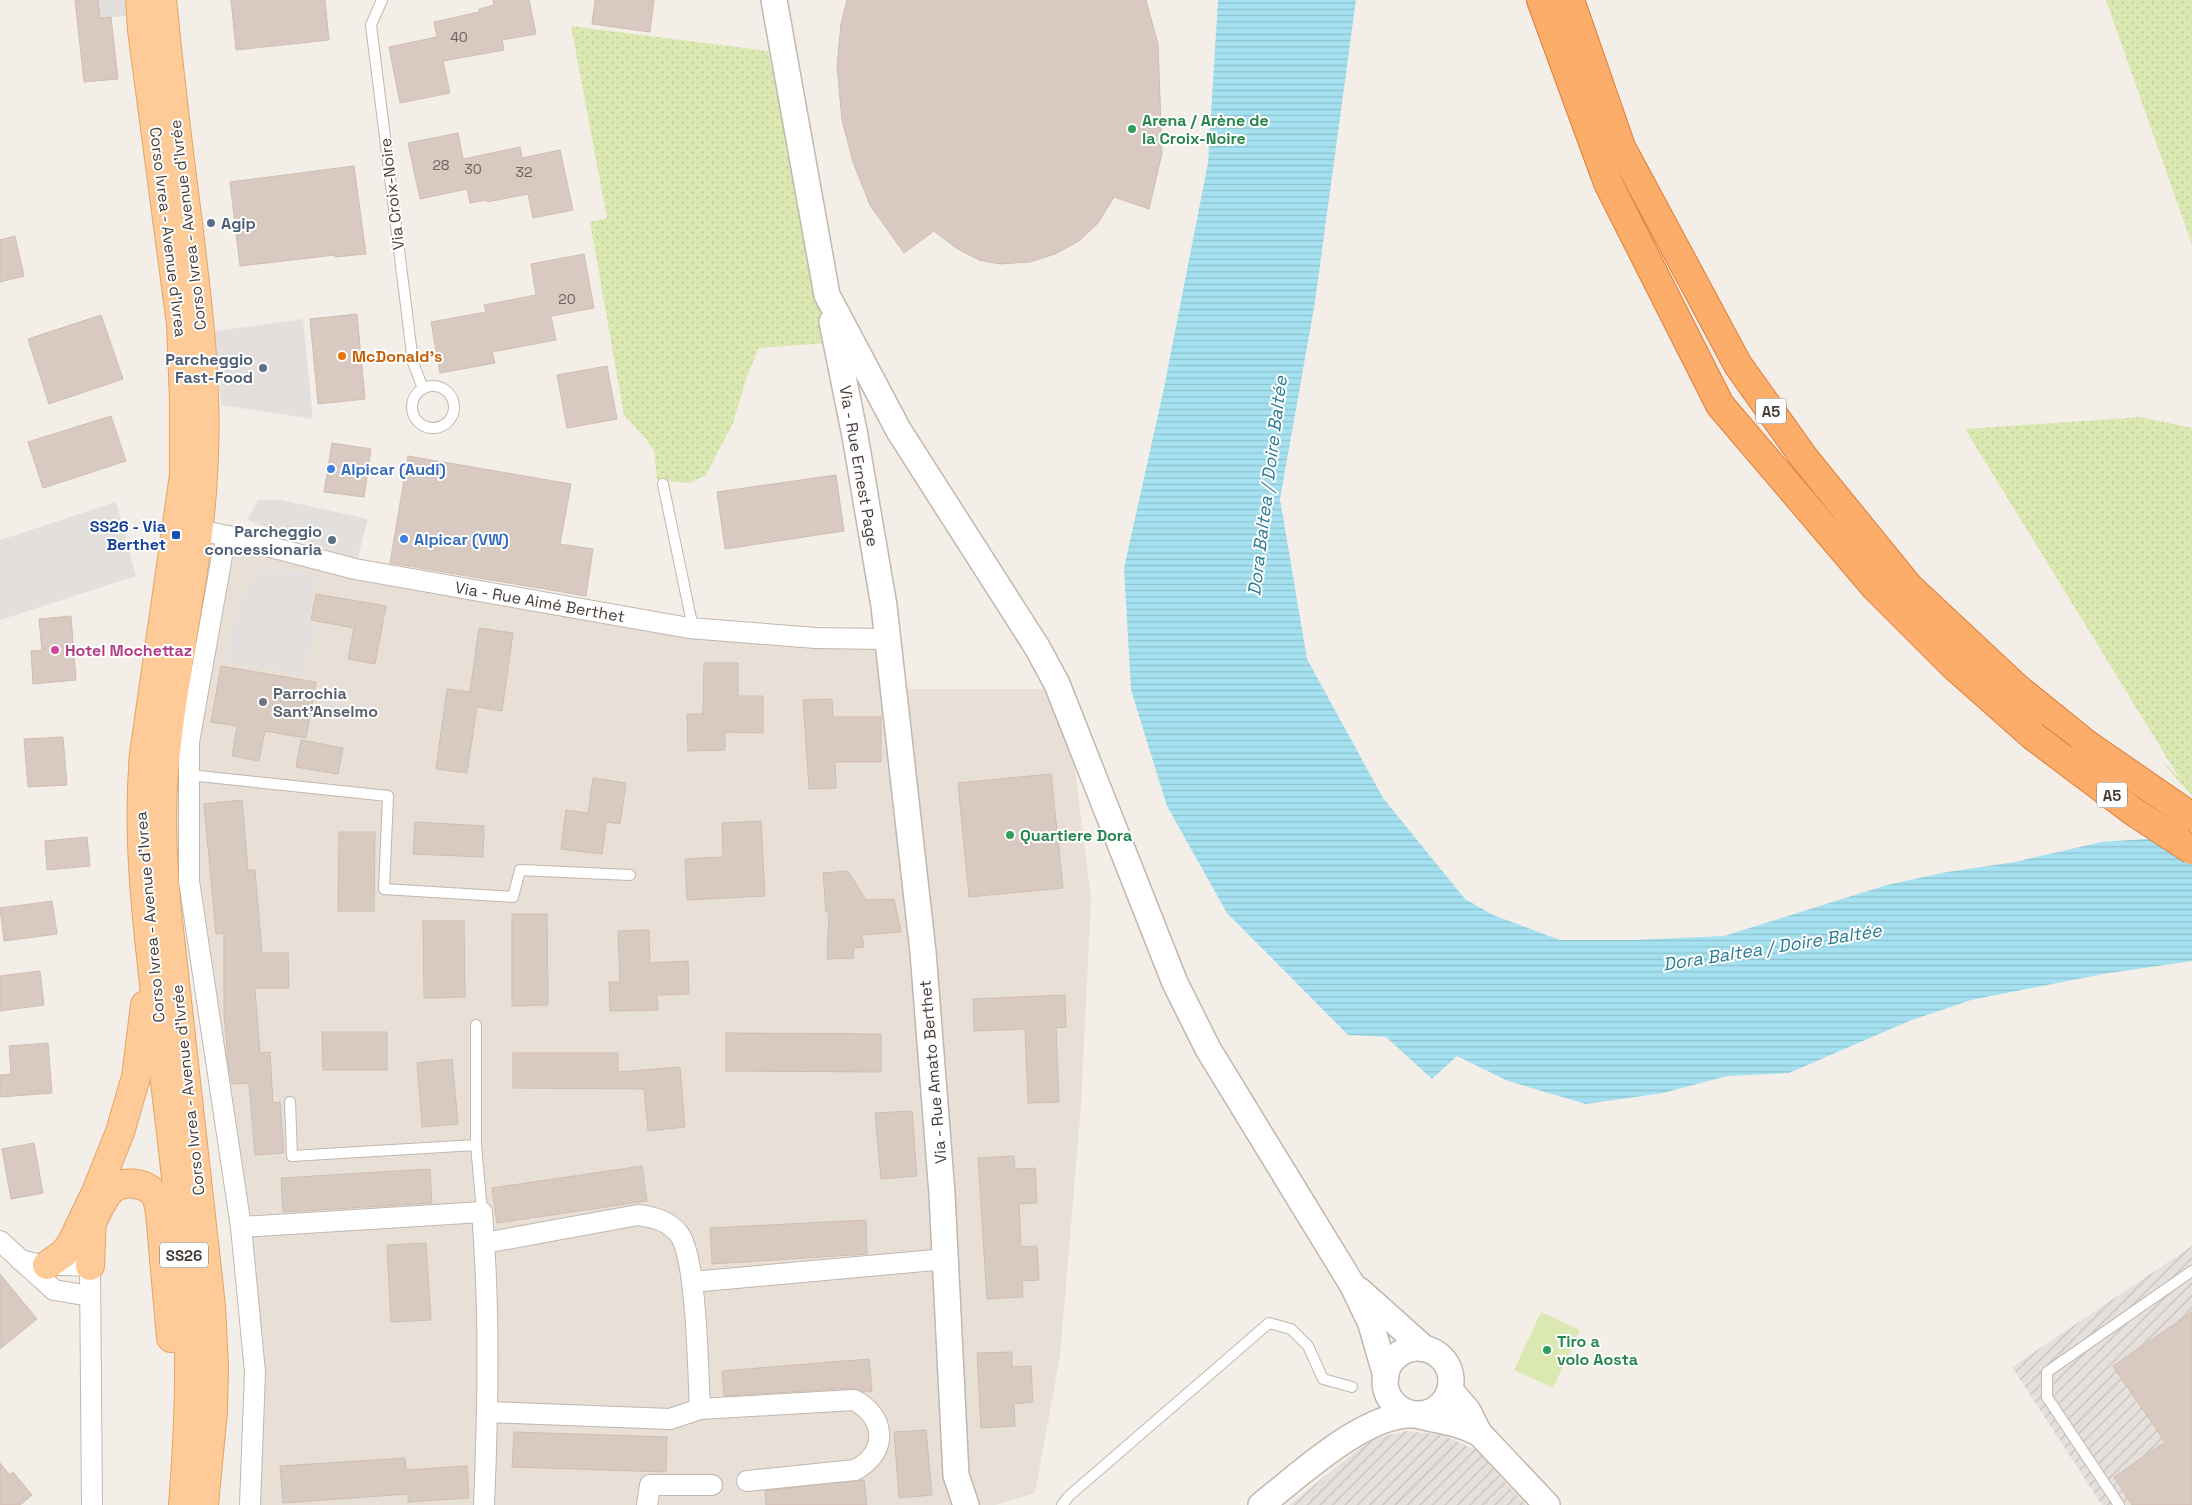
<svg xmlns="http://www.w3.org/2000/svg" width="2192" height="1505" viewBox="0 0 2192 1505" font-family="'Space Grotesk',sans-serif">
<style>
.residential{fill:#e8dfd6}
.industrial{fill:url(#industrial-furrows)}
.grass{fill:url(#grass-dots)}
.park{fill:#dbe8b1}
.parking{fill:#e2dfdd}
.water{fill:url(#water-rules)}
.building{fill:#d9cac1;stroke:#d0bdb1}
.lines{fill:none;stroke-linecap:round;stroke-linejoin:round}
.service-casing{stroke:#c2b7ae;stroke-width:12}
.minor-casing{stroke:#c2b7ae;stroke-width:22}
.tertiary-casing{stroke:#c2b7ae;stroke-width:28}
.primary-casing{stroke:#e3a467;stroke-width:30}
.motorway-casing{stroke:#dd7e39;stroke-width:30}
.service{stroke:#fff;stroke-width:10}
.minor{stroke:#fff;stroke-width:20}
.tertiary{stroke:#fff;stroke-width:25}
.primary{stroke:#fecb98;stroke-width:28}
.motorway{stroke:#fdad6a;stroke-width:28}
.motorway-bridge-casing{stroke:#dd7e39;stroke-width:30;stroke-linecap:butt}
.motorway-bridge{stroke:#fdad6a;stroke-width:28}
.leisure-dot{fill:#2e9e5b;stroke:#fff;stroke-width:2}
.service-dot{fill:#5c6f8a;stroke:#fff;stroke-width:2}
.food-dot{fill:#e8710a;stroke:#fff;stroke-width:2}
.shop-dot{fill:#3f7fe0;stroke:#fff;stroke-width:2}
.transit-dot{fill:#1a4fb4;stroke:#fff;stroke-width:2}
.hotel-dot{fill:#d1479c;stroke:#fff;stroke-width:2}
.worship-dot{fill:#6b7280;stroke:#fff;stroke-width:2}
.labels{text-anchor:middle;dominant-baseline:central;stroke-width:4;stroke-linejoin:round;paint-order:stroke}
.number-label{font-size:14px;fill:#6c605a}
.shield{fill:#fff;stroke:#7e7773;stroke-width:1}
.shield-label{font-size:15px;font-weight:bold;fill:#473d37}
.leisure-label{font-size:16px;font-weight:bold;fill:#27864d;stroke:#fff;text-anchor:start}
.street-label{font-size:16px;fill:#473d37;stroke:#fff}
.service-label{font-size:16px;font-weight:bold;fill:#4e5e75;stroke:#fff;text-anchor:end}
.food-label{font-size:16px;font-weight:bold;fill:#c56008;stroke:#fff;text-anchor:start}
.shop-label{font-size:16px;font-weight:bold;fill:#366cbe;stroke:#fff;text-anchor:start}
.transit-label{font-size:16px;font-weight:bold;fill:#164399;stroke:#fff;text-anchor:end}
.hotel-label{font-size:16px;font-weight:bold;fill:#b23c85;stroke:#fff;text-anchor:start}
.worship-label{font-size:16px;font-weight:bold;fill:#5b616d;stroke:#fff;text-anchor:start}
.water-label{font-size:18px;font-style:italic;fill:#2a7c93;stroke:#fff}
</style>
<defs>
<pattern id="industrial-furrows" width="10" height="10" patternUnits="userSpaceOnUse" patternTransform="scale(1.25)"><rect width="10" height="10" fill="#e6e0dd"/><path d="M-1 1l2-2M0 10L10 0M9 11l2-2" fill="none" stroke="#c7c1be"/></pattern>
<pattern id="grass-dots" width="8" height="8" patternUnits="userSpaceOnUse" patternTransform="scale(1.25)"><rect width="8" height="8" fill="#dbe8b1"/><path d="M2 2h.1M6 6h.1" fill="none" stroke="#bdc899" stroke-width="1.8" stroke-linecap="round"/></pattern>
<pattern id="water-rules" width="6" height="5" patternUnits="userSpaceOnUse" patternTransform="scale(1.25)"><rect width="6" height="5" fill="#a5e1f0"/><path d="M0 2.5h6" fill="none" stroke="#8fc2ce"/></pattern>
</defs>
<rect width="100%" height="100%" fill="#f4eee8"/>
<polygon class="residential" points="228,536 601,614 886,639 893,689 1065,689 1091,898 1081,1105 1060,1356 1035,1493 995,1505 250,1505 255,1372 189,881 189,742"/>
<g class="industrial">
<polygon points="2192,1246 2192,1505 2102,1505 2012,1367"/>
<polygon points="1406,1431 1443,1435 1476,1450 1526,1505 1289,1505 1355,1452 1376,1438"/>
</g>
<g class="grass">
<polygon points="2106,0 2192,0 2192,245"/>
<polygon points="571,26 768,51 800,192 828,343 759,348 747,376 733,423 706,475 690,483 657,480 654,451 646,439 624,415 590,222 607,218"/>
<polygon points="2141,417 2192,428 2192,796 2159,758 2180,779 1965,429"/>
</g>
<polygon class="park" points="1541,1312 1580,1330 1553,1388 1514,1370"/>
<g class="parking">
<polygon points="98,0 125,0 126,16 100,18"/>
<polygon points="303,319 313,419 221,405 215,331"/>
<polygon points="258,500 281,500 368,519 357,561 247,520"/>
<polygon points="116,502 136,576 0,620 0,540"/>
<polygon points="259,570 287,570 318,575 307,622 316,625 305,675 227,661 236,612"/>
</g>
<polygon class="water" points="1218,0 1356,0 1315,302 1280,499 1307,659 1383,798 1465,899 1493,915 1560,940 1634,940 1724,936 1887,885 1947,872 2015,862 2101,842 2192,836 2192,961 2103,974 1971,1000 1909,1021 1789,1073 1727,1076 1663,1093 1586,1104 1508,1081 1457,1056 1432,1079 1386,1037 1348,1035 1227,913 1167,806 1131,690 1124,568 1164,388 1208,163"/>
<g class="building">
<polygon points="75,0 98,0 100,18 111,17 118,79 84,82"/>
<polygon points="231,0 325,0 329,40 236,50"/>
<polygon points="493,0 529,0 536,34 502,40 504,50 443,61 450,93 400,103 389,47 437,37 434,22 479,12 479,9 494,5"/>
<polygon points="595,0 654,0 650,32 592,24"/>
<polygon points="847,0 1146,0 1158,44 1162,153 1149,209 1114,197 1098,223 1079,241 1055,254 1030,262 1000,264 979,260 956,248 934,231 904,253 870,205 853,162 842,120 837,66 841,24"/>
<polygon points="458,133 463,159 520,147 522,158 560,150 573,210 533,218 528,194 487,202 486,200 470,203 467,189 420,199 408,143"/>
<polygon points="354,166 366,254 335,257 335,255 240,266 230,182"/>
<polygon points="15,236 24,276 0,282 0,240"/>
<polygon points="584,254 594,308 551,316 556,340 492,352 495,363 440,373 431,322 486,312 484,305 536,295 531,264"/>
<polygon points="357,314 365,399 318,404 310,319"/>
<polygon points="101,315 123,379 49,404 28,339"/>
<polygon points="607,366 617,419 567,428 557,375"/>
<polygon points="111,416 126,461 43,488 28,442"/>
<polygon points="332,443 371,449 364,497 324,492"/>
<polygon points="408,456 571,484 560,544 593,549 586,596 390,563"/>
<polygon points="836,475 844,531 725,549 717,492"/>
<polygon points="316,594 386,606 375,664 348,659 354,628 311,620"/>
<polygon points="71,616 76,680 33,684 31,651 42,650 39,619"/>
<polygon points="479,628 513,633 502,711 477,707 467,773 436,769 447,689 470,692"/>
<polygon points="704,663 738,663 738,696 763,696 763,733 725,732 725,750 688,751 687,714 703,714"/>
<polygon points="221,666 316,682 306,738 265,731 259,761 232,756 237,726 211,722"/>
<polygon points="832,699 833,717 881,717 881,762 835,762 836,788 809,789 803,700"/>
<polygon points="63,737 67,785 28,787 24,739"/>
<polygon points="301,740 343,748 338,774 296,767"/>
<polygon points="1051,774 1063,888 969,897 958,783"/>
<polygon points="593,778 626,783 620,824 606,822 602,854 561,849 566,810 588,813"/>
<polygon points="242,800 248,870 255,870 262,953 288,953 289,988 255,988 260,1053 270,1052 273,1103 280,1102 284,1153 255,1155 249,1083 232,1084 228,1061 224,1015 224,933 216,934 204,804"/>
<polygon points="761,821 765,896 687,900 685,859 723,857 722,823"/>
<polygon points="415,822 484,826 483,857 413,854"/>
<polygon points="339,832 375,832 374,911 338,911"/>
<polygon points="87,837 90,866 47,870 45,841"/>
<polygon points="848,871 866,900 894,899 901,932 862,935 864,947 853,948 854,958 827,959 829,912 826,912 823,873"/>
<polygon points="52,901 57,934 4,941 0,908"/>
<polygon points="512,914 547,914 548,1005 512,1006"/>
<polygon points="423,921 464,921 465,997 424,998"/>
<polygon points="649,930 650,963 688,961 689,994 657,995 658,1010 610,1011 609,982 620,982 618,931"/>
<polygon points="40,971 44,1005 0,1011 0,976"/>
<polygon points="1065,995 1066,1027 1056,1028 1059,1102 1028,1103 1025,1029 974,1031 973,999"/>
<polygon points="322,1032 387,1032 387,1070 323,1070"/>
<polygon points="726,1033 881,1034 881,1072 726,1071"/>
<polygon points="48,1043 52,1093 0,1097 0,1075 11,1074 9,1046"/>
<polygon points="513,1053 618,1053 618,1072 680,1067 685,1127 648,1131 644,1089 513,1088"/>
<polygon points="452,1059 458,1124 422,1127 417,1063"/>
<polygon points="912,1111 917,1176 881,1179 875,1113"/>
<polygon points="34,1143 43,1193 11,1199 2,1149"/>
<polygon points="1014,1156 1015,1169 1035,1168 1037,1203 1019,1204 1021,1247 1037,1246 1039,1280 1022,1281 1023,1297 987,1299 978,1158"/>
<polygon points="642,1166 647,1201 497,1223 492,1188"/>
<polygon points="430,1169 432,1203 283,1212 281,1178"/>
<polygon points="866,1220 867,1254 712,1264 710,1228"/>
<polygon points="426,1243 431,1320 391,1322 387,1245"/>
<polygon points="0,1274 37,1319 0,1349"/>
<polygon points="2192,1312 2192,1505 2132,1505 2114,1477 2165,1442 2113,1366"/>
<polygon points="1012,1352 1012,1367 1031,1366 1033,1402 1014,1404 1015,1426 981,1428 977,1353"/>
<polygon points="869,1359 872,1391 863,1392 853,1388 724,1396 722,1371"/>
<polygon points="926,1430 932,1495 899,1498 894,1432"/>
<polygon points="514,1432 667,1437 666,1472 512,1467"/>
<polygon points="405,1458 406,1470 467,1466 469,1498 408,1502 408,1494 283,1503 280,1466"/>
<polygon points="0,1463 10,1475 13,1472 32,1495 20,1505 0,1505"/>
<polygon points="860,1480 864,1480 867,1505 766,1505 765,1491"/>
</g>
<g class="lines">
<g class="service-casing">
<g id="service">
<polyline points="382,0 371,25 413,362 423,389"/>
<circle cx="433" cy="407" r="21"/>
<polyline points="663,484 693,628"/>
<polyline points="189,775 388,796 384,889 513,897 520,870 630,875"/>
<polyline points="290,1102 292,1156 476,1145 476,1025"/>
<polyline points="476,1145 482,1212"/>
<polyline points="1062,1505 1069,1496 1269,1323 1291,1329 1308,1346 1323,1379 1352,1387"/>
<polyline points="2119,1505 2047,1397 2047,1372 2192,1271"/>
</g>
</g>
<g class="minor-casing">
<g id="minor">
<polyline points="198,530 228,536 355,569 689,628 816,638 886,639"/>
<polyline points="228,536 222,556 189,742 189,881 241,1227 255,1372 250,1505"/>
<path d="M241,1227L482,1212C490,1309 488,1408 484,1505"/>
<polyline points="0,1241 54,1290 90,1296"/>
<path d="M485,1243L638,1215C654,1217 669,1221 679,1234C697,1257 698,1375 700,1409"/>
<polyline points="20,1260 36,1264 90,1266 92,1505"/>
<polyline points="692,1282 946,1259"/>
<path d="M487,1412L670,1419L700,1409L854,1400C887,1417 888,1453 855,1470L747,1481"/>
<polyline points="647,1505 650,1485 712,1485"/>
</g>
</g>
<g class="tertiary-casing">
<g id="tertiary">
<polyline points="774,0 827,295 899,431 1037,647 1057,684 1175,983 1208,1049 1353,1286 1371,1324 1386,1376"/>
<polyline points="832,322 855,436 884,606 923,952 942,1194 956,1475 966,1505"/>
<polyline points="1359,1290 1425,1349"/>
<circle cx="1418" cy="1381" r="33"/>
<polyline points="1450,1390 1468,1411 1479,1433 1547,1505"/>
<path d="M1261,1505C1297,1477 1366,1412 1413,1415C1418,1415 1423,1417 1428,1418C1449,1422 1460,1424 1479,1433"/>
</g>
</g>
<g class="primary-casing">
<g id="primary">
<path d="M140,0L142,30L181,324L184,400V475L144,754C136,846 149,937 159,1029C168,1113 180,1197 186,1282C192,1356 189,1431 183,1505"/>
<path d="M162,0C169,70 177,139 186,208C197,297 209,386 203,476C198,572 174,665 165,761C160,808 162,855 166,902L211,1306L214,1367L213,1411L204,1505"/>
<path d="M90,1226C97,1214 102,1198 112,1189C124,1180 146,1182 155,1195C158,1200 159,1207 160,1213L171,1338"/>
<polyline points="47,1265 63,1254 71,1244 96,1192 120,1132 136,1077 145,1005"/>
<polyline points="90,1266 92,1213"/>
</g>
</g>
<g class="motorway-casing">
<g id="motorway">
<polyline points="1541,0 1608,183 1720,405 1875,587 1953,665 2033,736"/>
<polyline points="1570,0 1621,147 1738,365 1805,459 1909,587 2017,688 2085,743"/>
</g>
</g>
<use href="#service" class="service"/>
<use href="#minor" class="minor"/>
<use href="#tertiary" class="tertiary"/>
<use href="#primary" class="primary"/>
<use href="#motorway" class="motorway"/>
<g class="motorway-bridge-casing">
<g id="motorway-bridge">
<polyline points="2033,736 2134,812 2192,850"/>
<polyline points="2085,743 2192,817"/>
</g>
</g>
<use href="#motorway-bridge" class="motorway-bridge"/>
</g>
<g class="leisure-dot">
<circle cx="1132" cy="129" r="5"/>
<circle cx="1010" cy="835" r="5"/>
<circle cx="1547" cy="1350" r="5"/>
</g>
<g class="service-dot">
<circle cx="211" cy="223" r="5"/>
<circle cx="263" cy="368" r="5"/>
<circle cx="332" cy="540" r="5"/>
</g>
<circle class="food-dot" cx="342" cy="356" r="5"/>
<g class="shop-dot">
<circle cx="331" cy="469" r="5"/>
<circle cx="404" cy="539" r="5"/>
</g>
<rect class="transit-dot" x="171" y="530" width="10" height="10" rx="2.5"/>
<circle class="hotel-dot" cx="55" cy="650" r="5"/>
<circle class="worship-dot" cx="263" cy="702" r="5"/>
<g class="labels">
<g class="number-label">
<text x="459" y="37">40</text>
<text x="441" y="165">28</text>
<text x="473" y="169">30</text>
<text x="524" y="172">32</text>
<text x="567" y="299">20</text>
</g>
<g class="shield">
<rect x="1756" y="398.5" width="30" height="25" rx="4"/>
<rect x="2097" y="782.5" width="30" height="25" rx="4"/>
<rect x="160" y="1242.5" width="48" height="25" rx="4"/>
</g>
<g class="shield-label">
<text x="1771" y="411">A5</text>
<text x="2112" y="795">A5</text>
<text x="184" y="1255">SS26</text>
</g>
<g class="leisure-label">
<text x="1142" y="120">Arena / Arène de<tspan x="1142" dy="18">la Croix-Noire</tspan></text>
<text x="1020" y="835">Quartiere Dora</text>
<text x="1557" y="1341">Tiro a<tspan x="1557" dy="18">volo Aosta</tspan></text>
</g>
<g class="street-label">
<text transform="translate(392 194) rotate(-97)">Via Croix-Noire</text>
<text transform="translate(188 225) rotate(-97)">Corso Ivrea - Avenue d'Ivrée</text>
<text transform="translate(168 232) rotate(83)">Corso Ivrea - Avenue d'Ivrea</text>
<text transform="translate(859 466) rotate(80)">Via - Rue Ernest Page</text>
<text transform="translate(540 602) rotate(10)">Via - Rue Aimé Berthet</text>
<text transform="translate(150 917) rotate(-95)">Corso Ivrea - Avenue d'Ivrea</text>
<text transform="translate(933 1072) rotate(-95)">Via - Rue Amato Berthet</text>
<text transform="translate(188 1090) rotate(-96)">Corso Ivrea - Avenue d'Ivrée</text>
</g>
<g class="service-label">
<text x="221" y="223" text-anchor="start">Agip</text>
<text x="253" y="359">Parcheggio<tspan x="253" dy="18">Fast-Food</tspan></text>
<text x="322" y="531">Parcheggio<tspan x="322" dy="18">concessionaria</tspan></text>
</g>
<g class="food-label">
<text x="352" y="356">McDonald's</text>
</g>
<g class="shop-label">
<text x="341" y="469">Alpicar (Audi)</text>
<text x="414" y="539">Alpicar (VW)</text>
</g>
<g class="transit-label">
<text x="166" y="526">SS26 - Via<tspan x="166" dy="18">Berthet</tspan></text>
</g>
<g class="hotel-label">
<text x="65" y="650">Hotel Mochettaz</text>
</g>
<g class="worship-label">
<text x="273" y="693">Parrochia<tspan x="273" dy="18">Sant’Anselmo</tspan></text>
</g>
<g class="water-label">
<text transform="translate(1267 486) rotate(-83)">Dora Baltea / Doire Baltée</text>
<text transform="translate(1772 947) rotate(-9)">Dora Baltea / Doire Baltée</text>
</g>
</g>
</svg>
